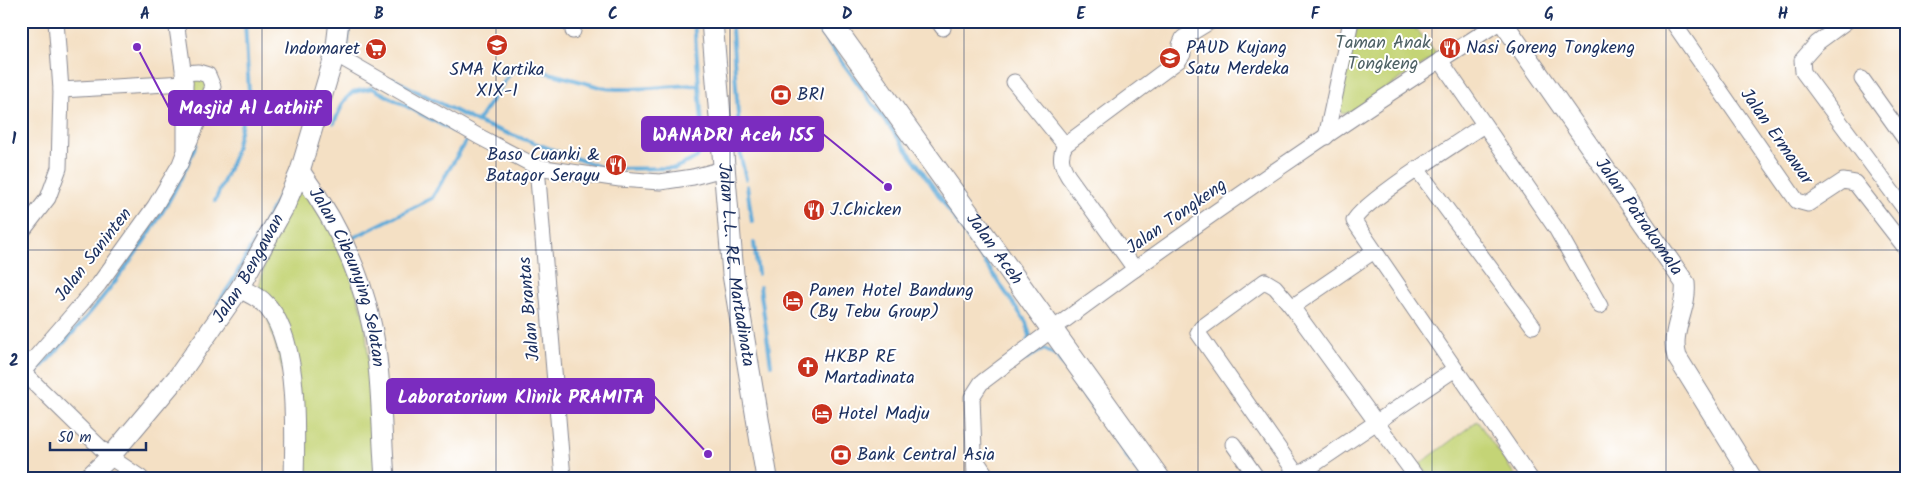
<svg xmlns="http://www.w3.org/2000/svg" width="1928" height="499" viewBox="0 0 1928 499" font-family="Kalam,sans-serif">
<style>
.green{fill:#c4d476;stroke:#70826a}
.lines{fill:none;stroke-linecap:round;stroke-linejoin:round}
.stream{stroke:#61abd9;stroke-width:4}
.minor-casing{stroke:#888891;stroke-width:17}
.tertiary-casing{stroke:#888891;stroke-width:21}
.secondary-casing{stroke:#888891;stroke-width:23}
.minor{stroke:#fff;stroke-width:15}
.tertiary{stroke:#fff;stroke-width:19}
.secondary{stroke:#fff;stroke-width:21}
.grid{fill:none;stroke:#1b2f5e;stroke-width:1;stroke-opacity:0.55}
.labels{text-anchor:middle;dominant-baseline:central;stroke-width:4;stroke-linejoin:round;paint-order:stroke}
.park-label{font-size:18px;fill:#4e6165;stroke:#fff}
.poi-label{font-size:18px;fill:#1b2f5e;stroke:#fff;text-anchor:start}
.street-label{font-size:18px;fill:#1b2f5e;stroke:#fff}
.leader{fill:none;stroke:#7b2cbf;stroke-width:2}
.callout-dot{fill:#7b2cbf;stroke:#fff;stroke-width:2}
.callout{fill:#7b2cbf;stroke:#7b2cbf;stroke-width:2}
.callout-label{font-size:19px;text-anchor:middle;font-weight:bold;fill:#fff}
.neatline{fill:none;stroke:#1b2f5e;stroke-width:2}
.grid-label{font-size:16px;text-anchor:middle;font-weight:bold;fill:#1b2f5e}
</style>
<rect width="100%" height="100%" fill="#fff"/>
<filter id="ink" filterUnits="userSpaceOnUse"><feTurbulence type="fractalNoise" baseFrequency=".02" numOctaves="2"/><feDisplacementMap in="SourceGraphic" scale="10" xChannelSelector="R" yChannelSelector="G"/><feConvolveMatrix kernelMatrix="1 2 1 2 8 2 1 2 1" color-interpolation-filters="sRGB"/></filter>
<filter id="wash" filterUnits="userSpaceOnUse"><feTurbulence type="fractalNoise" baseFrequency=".0096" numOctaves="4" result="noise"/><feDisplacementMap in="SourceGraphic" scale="20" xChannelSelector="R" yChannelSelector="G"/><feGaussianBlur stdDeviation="1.12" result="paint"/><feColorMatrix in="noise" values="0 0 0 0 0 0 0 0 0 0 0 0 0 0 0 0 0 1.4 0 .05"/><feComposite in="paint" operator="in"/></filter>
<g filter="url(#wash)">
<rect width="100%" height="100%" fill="#f4e0c4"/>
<g class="green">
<polygon points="1358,21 1409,21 1437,55 1350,112 1343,114 1339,109"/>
<polygon points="188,75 208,80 192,127"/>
<polygon points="301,189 310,191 342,249 365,320 378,478 298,478 301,434 259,287 265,263 295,191"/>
<polygon points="1477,421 1517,478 1430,478 1420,464"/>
</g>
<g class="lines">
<g class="stream">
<polyline points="350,21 347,47 352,57"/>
<polyline points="812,21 918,165 1026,322 1030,336 1027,340"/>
<polyline points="732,29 741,158 746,179"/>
<polyline points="393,79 477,122 605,169 675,168 696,158 701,151 703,137 694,21"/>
<path d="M477,122L511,72C531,63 583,84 605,88C629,92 671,85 698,85"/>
<polyline points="334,123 344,101 353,92 372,88 465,137"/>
<polyline points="747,186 752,222"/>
<polyline points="215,201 234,157 249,93 245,21"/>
<polyline points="349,240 432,198 469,136"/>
<polyline points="754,243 758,274"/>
<polyline points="760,287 771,365"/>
<polyline points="218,303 231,284 279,196"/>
<polyline points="1022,361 1044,349 1056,355 1142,478"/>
<path d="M37,379L36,373C47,360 59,349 70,336C120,279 168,215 196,144"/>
</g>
</g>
</g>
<g filter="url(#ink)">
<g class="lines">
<g class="minor-casing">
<g id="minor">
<polyline points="938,21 943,28"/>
<polyline points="1672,21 1797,201 1808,204 1843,181 1855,183 1907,250"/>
<polyline points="1847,21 1817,43 1802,60 1803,72 1907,212"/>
<polyline points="573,31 574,21"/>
<polyline points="335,54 478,136 537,167 620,179 660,182 693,177 723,169"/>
<polyline points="1440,60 1557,230 1600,306"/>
<polyline points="183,73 198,72 208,75 213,87 188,145"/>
<polyline points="1862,79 1907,142"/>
<polyline points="1014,82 1065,145"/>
<polyline points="61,90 185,83"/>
<path d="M1484,125C1464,138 1359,205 1354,221L1530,478"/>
<polyline points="1326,137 1351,21"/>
<polyline points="537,167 563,478"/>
<polyline points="1417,169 1533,326"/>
<polyline points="21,233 48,198 59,168 61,90 56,21"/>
<path d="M1135,269L1068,176C1061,164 1059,157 1065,145L1179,60L1183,54L1180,45L1183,38L1211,21"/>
<polyline points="1292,307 1374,251"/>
<polyline points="21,370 110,457 141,478"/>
<polyline points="21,374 99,284 155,206 180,164 185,151 185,83 176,21"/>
<polyline points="1233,444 1257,478"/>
<polyline points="974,457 988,478"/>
<polyline points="1298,476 1198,333 1201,328 1265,281 1275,287 1292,307 1417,478"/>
<path d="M975,478L972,397L981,383C1149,255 1323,135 1501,21"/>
<polyline points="1294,478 1455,369"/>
</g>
</g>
<g class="tertiary-casing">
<g id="tertiary">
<path id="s1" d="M1502,21L1685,283C1688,309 1669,331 1677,357L1752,478"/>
<path id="s2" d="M300,171C332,215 358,265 370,318C382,365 381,429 385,478"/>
<path d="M240,288C248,293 257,296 263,302C300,335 295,432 294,478"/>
<path id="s3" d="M88,478L110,457L179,375L240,288L285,206L300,171L335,54L339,21"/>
</g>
</g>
<g class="secondary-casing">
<g id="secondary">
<path id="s4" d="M712,21L733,274L767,478"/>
<path id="s5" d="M830,21L1159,478"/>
</g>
</g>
<use href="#minor" class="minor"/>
<use href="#tertiary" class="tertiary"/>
<use href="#secondary" class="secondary"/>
</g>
</g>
<path class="grid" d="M262,21V478M496,21V478M730,21V478M964,21V478M1198,21V478M1432,21V478M1666,21V478M21,250H1907"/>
<defs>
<g id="school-disc" transform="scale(1.125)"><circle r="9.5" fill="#c8321e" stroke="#fff"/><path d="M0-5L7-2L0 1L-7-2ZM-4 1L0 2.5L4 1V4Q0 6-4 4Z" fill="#fff"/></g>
<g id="restaurant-disc" transform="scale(1.125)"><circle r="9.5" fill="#c8321e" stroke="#fff"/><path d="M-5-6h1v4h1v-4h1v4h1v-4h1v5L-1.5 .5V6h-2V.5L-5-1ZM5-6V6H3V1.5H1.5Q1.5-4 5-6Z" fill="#fff"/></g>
<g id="supermarket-disc" transform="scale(1.125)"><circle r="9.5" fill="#c8321e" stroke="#fff"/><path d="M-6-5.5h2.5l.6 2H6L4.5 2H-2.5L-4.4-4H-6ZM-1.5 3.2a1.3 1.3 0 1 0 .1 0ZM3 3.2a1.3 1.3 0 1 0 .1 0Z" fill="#fff"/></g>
<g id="bank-disc" transform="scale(1.125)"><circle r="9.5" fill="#c8321e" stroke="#fff"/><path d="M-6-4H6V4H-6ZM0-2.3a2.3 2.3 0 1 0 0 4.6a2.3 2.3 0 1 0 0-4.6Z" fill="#fff"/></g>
<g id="hotel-disc" transform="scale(1.125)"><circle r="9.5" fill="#c8321e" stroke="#fff"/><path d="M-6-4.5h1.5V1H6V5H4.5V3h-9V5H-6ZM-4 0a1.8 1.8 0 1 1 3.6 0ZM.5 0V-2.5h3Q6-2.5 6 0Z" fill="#fff"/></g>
<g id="church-disc" transform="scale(1.125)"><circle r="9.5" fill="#c8321e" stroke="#fff"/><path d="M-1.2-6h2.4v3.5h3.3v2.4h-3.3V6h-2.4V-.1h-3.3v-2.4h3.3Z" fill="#fff"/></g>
</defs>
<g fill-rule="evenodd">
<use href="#school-disc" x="497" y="45"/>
<use href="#restaurant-disc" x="1450" y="48"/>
<use href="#supermarket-disc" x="376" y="49"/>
<use href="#school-disc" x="1170" y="58"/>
<use href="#bank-disc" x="781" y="95"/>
<use href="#restaurant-disc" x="616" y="165"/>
<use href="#restaurant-disc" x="814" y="210"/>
<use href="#hotel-disc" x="793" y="301"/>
<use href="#church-disc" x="808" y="367"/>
<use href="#hotel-disc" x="822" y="414"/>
<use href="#bank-disc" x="841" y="455"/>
</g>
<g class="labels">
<g class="park-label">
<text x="1383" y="43">Taman Anak<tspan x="1383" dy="21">Tongkeng</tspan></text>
</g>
<g class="poi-label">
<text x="1186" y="48">PAUD Kujang<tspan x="1186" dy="21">Satu Merdeka</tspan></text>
<text x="1466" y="48">Nasi Goreng Tongkeng</text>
<text x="360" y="49" text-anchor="end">Indomaret</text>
<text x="497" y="70" text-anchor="middle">SMA Kartika<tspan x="497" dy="21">XIX-1</tspan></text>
<text x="797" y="95">BRI</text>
<text x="600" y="155" text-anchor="end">Baso Cuanki &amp;<tspan x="600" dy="21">Batagor Serayu</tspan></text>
<text x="830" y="210">J.Chicken</text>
<text x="809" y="291">Panen Hotel Bandung<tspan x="809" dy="21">(By Tebu Group)</tspan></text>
<text x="824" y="357">HKBP RE<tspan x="824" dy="21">Martadinata</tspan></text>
<text x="838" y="414">Hotel Madju</text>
<text x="857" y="455">Bank Central Asia</text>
</g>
<g class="street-label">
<text transform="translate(1776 137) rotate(55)">Jalan Ermawar</text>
<text transform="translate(1177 217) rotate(-35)">Jalan Tongkeng</text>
<text stroke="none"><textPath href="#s1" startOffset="239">Jalan Patrakomala</textPath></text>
<text stroke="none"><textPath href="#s5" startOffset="281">Jalan Aceh</textPath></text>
<text transform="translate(94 255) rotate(-52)">Jalan Saninten</text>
<text stroke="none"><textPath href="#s4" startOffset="245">Jalan L.L. RE. Martadinata</textPath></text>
<text stroke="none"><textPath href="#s3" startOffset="265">Jalan Bengawan</textPath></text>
<text stroke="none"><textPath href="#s2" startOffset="118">Jalan Cibeunying Selatan</textPath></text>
<text transform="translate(530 309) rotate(-95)">Jalan Brantas</text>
</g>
</g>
<path class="leader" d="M137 47L169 108M888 187L823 134M708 454L654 396"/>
<g class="callout-dot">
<circle cx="137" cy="47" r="5"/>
<circle cx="888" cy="187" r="5"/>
<circle cx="708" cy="454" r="5"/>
</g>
<g class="callout">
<rect x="169" y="91" width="162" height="34" rx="5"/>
<rect x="642" y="117" width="181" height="34" rx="5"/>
<rect x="387" y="379" width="267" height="34" rx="5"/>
</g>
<g class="callout-label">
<text x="250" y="114">Masjid Al Lathiif</text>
<text x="733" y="141">WANADRI Aceh 155</text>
<text x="521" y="403">Laboratorium Klinik PRAMITA</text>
</g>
<rect width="1928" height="499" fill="none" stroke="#fff" stroke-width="55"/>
<path d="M50 442v8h96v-8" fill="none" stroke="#1b2f5e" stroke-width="2.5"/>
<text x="58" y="442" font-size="15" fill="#1b2f5e" stroke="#ffffff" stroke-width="4" paint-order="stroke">50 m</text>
<rect x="28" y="28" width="1872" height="444" class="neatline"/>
<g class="grid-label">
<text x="145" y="19">A</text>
<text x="379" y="19">B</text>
<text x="613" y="19">C</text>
<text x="847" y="19">D</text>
<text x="1081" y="19">E</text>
<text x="1315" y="19">F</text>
<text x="1549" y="19">G</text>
<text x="1783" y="19">H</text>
<text x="14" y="144">1</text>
<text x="14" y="366">2</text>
</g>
</svg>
